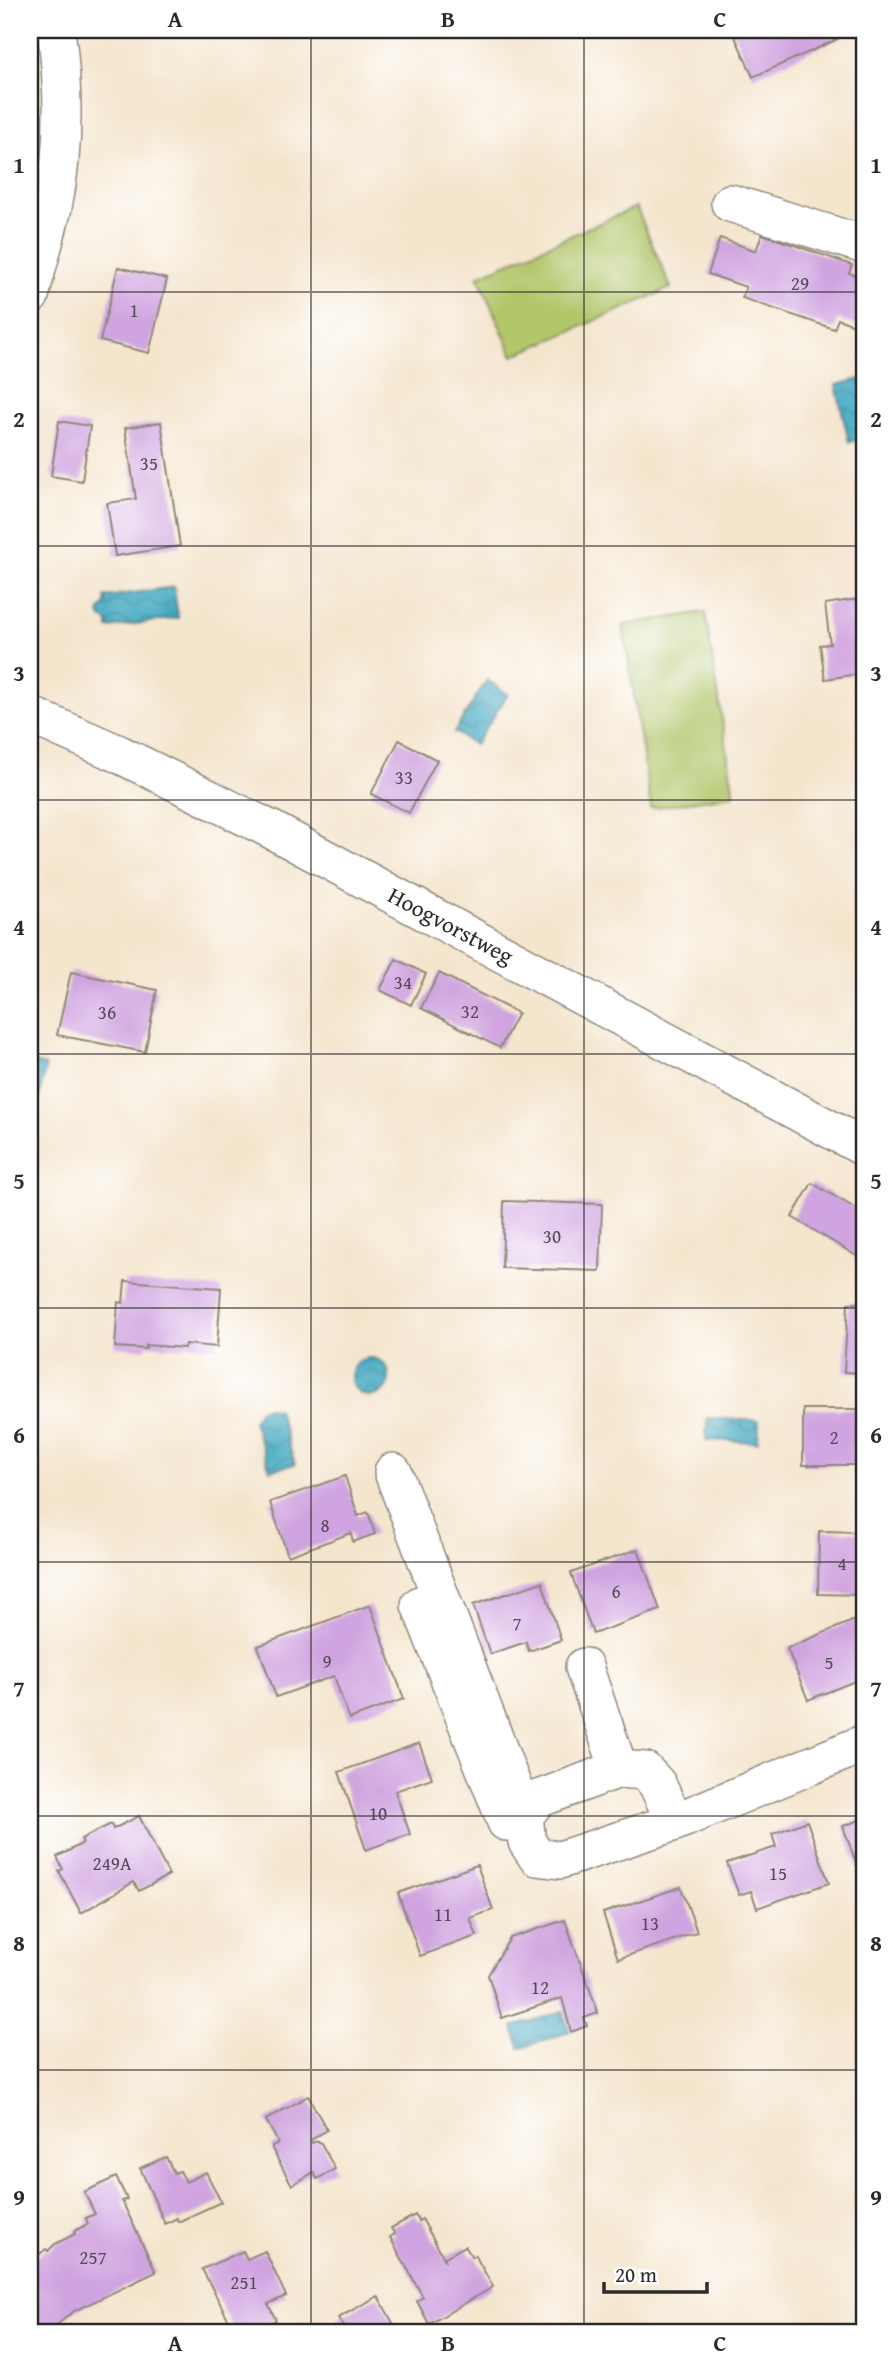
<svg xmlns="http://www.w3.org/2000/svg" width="895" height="2362" viewBox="0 0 895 2362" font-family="'Gentium Book Plus',serif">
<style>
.grass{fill:#b2c66a;stroke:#6e784a;stroke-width:2}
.water{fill:url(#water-waves);stroke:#366a76;stroke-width:2}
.building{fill:#d0a4e0}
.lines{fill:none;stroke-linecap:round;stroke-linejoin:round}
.minor-casing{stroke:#90887c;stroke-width:40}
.minor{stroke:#fff;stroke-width:37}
.grid{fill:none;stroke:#2b2b2b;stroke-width:2;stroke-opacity:0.55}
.labels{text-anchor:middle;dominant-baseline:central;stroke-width:6;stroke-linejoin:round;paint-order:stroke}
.number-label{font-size:19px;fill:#544958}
.street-label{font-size:23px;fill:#2b2b2b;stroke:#fff}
.neatline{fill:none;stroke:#2b2b2b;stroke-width:2.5}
.grid-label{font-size:23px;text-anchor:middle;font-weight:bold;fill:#2b2b2b}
</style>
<defs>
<pattern id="water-waves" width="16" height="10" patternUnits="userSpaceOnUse" patternTransform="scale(1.75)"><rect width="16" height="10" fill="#40a8c0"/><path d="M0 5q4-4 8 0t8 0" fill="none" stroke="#36899c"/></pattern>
</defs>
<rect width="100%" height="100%" fill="#fff"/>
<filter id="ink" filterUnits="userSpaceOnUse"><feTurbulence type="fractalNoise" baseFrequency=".0143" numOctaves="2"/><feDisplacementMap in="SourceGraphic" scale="14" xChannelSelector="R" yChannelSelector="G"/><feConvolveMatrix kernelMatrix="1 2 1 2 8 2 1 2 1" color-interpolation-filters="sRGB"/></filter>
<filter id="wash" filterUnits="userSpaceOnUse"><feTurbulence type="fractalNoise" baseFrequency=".00686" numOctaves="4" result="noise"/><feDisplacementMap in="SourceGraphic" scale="28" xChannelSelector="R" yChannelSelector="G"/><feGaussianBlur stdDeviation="1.57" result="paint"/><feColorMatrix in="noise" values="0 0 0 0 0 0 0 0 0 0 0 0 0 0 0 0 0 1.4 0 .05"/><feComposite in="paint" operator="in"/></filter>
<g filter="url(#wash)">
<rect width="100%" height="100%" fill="#f4e5cd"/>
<g class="grass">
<polygon points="636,207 671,288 513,356 478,276"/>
<polygon points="705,612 734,795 651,808 623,625"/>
</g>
<g class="water">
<polygon points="861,379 865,396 865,438 849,442 836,385"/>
<polygon points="174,587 178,618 108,628 108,622 100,617 99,612 106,604 105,597"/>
<polygon points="487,680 508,694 475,745 454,732"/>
<polygon points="30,1062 46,1066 33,1125 30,1124"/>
<circle cx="370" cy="1377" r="19"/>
<polygon points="269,1407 278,1410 295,1464 270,1470 253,1421 260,1409"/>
<polygon points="707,1418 759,1421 758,1442 706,1440"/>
<polygon points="563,2011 569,2032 520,2048 513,2027"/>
</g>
<g id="blocks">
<g class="building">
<polygon points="732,30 833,30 838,39 753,77"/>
<polygon points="762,234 852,265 849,273 865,279 865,329 838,319 834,329 742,298 746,287 708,274 720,238 756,251"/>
<polygon points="118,267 167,279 149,353 100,341"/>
<polygon points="59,421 90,426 82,481 51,476"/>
<polygon points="161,422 180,546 115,556 107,503 136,499 125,428"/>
<polygon points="865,598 865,673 825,679 820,645 830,644 825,604"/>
<polygon points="399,740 437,760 409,813 371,794"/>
<polygon points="396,959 426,974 411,1005 380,990"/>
<polygon points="71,972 157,990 145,1052 57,1035"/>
<polygon points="439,973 518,1013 500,1048 421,1008"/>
<polygon points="812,1183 865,1214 865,1261 792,1217"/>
<polygon points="504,1201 602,1204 600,1271 502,1268"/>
<polygon points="125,1281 221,1288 217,1347 185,1344 184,1348 146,1345 146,1349 115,1347 118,1302 123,1303"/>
<polygon points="848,1303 865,1303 865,1373 844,1372"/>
<rect x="803" y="1409" width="62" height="56"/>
<polygon points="345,1476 358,1516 368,1512 375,1534 353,1542 351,1533 288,1556 270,1502"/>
<polygon points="819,1531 865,1532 865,1595 818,1594"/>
<polygon points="638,1549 660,1610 593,1634 571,1573"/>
<polygon points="542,1582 561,1640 529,1651 526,1642 490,1654 473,1605"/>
<polygon points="370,1605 404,1699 349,1719 334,1676 276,1697 258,1646"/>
<polygon points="857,1619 865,1640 865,1677 808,1700 787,1648"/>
<polygon points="419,1743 432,1778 395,1791 410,1834 366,1850 339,1772"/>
<polygon points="139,1816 169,1875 139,1891 134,1882 81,1913 59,1871 63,1869 57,1857 83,1843 81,1839 111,1824 113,1829"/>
<polygon points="865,1818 865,1863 857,1866 843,1826"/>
<polygon points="807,1821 829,1883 757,1908 751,1891 739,1895 727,1863 776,1847 772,1834"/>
<polygon points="477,1865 493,1910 470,1918 477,1936 420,1956 398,1893"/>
<polygon points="681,1887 697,1932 618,1959 603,1913"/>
<polygon points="565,1920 598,2013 584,2018 587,2026 571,2032 562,1998 502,2018 488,1975 510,1938"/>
<polygon points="308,2096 327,2130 311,2140 312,2143 317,2141 321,2143 335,2169 317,2179 314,2172 292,2185 272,2149 272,2146 278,2143 266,2120"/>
<polygon points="166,2157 174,2173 180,2171 186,2182 206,2172 221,2202 178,2222 177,2218 165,2224 140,2168"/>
<polygon points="116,2177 127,2199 122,2201 156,2272 74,2311 48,2332 33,2332 30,2328 30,2262 46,2249 48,2251 55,2244 75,2234 74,2231 88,2224 86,2218 95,2214 84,2192"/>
<polygon points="415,2215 419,2221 422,2219 445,2260 445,2257 465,2246 472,2257 475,2255 493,2287 429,2324 417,2301 423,2297 390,2237 395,2234 391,2228"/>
<polygon points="243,2251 247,2259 265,2251 286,2296 268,2304 276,2320 251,2332 235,2332 202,2269"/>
<polygon points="378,2296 398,2332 346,2332 338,2318"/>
</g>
</g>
</g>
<g filter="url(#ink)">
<use href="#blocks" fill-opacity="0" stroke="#90887c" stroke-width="2"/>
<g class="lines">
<g class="minor-casing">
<g id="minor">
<polyline points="730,203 865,245"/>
<path d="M30,296C37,267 46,237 53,207C65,149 64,88 56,30"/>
<polyline points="30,715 119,754 272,830 865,1148"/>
<polyline points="393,1472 524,1816 506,1822 420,1605"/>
<polyline points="584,1667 619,1769"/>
<polyline points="675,1822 657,1784 645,1771 619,1769 538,1799 524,1816 527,1842 537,1857 560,1860 675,1822 865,1743"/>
</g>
</g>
<use href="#minor" class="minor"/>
</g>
</g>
<path class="grid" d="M311,30V2332M584,30V2332M30,292H865M30,546H865M30,800H865M30,1054H865M30,1308H865M30,1562H865M30,1816H865M30,2070H865"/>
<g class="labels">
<g class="number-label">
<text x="800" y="283">29</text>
<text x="134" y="310">1</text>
<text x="149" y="463">35</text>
<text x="404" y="777">33</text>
<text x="403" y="982">34</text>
<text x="470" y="1011">32</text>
<text x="107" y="1012">36</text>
<text x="552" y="1236">30</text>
<text x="834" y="1437">2</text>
<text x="325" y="1525">8</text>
<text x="842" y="1563">4</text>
<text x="616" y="1591">6</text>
<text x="517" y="1623">7</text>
<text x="327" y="1661">9</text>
<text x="829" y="1662">5</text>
<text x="378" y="1813">10</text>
<text x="112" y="1863">249A</text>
<text x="778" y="1873">15</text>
<text x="443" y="1914">11</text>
<text x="650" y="1923">13</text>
<text x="540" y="1987">12</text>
<text x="93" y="2257">257</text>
<text x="244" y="2282">251</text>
</g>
<g class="street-label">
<text transform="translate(451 925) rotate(28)">Hoogvorstweg</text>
</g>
</g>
<rect width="895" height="2362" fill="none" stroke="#fff" stroke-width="77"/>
<path d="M604 2282v10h103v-10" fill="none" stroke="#2b2b2b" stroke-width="3.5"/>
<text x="615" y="2282" font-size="21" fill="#2b2b2b" stroke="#ffffff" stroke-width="5" paint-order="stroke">20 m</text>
<rect x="38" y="38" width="818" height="2286" class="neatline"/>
<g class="grid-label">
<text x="175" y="27">A</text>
<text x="448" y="27">B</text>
<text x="720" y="27">C</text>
<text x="19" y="173">1</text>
<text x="876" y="173">1</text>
<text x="19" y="427">2</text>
<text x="876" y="427">2</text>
<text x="19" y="681">3</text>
<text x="876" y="681">3</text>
<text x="19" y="935">4</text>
<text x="876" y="935">4</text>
<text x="19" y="1189">5</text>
<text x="876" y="1189">5</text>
<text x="19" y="1443">6</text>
<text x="876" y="1443">6</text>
<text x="19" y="1697">7</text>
<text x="876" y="1697">7</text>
<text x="19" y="1951">8</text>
<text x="876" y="1951">8</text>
<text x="19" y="2205">9</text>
<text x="876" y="2205">9</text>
<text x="175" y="2351">A</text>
<text x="448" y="2351">B</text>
<text x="720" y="2351">C</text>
</g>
</svg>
